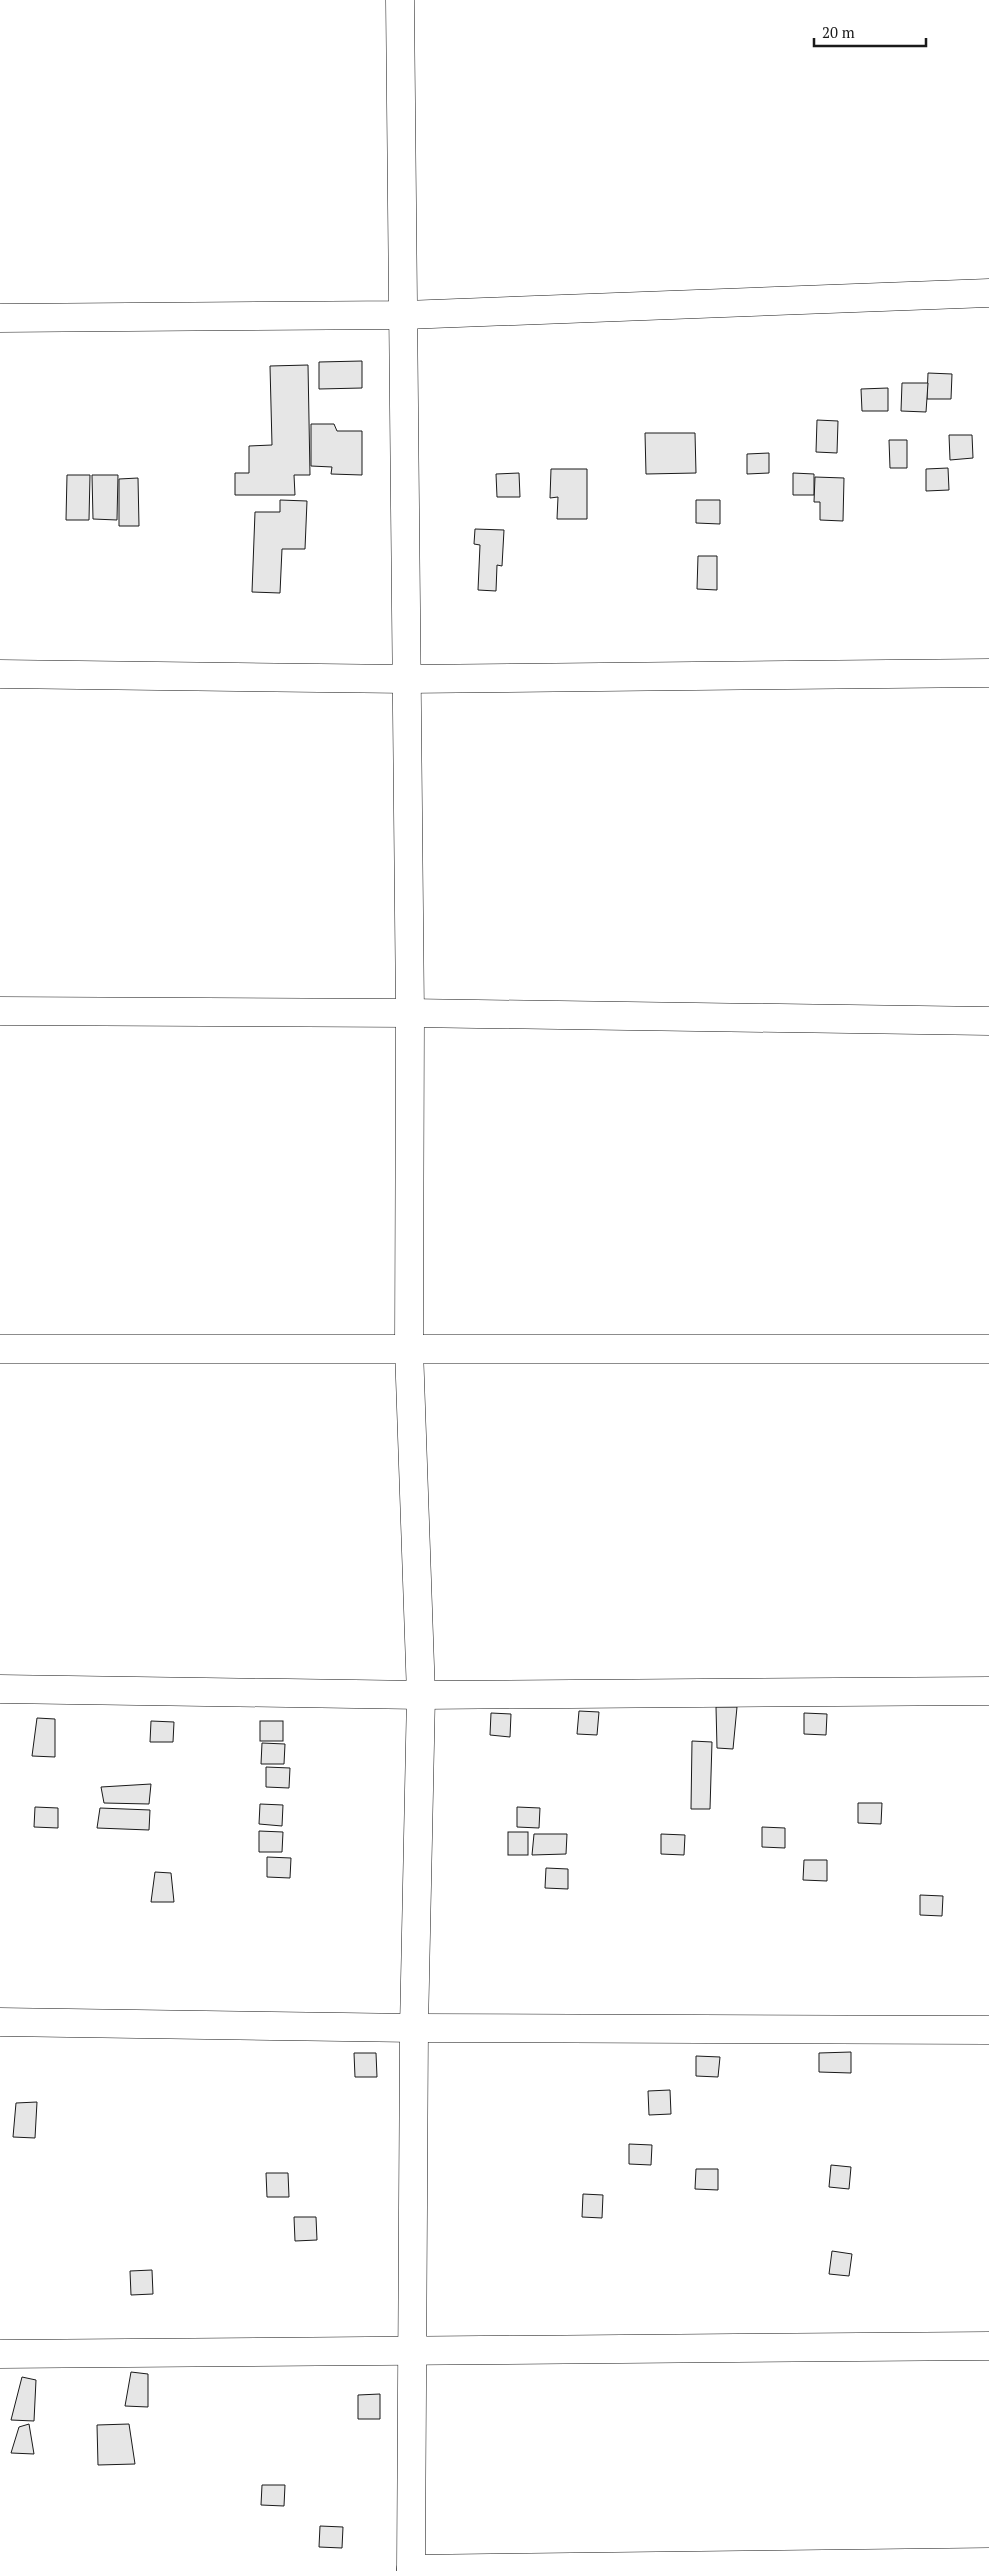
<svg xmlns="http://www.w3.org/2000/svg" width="989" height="2571" viewBox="0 0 989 2571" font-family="'PT Serif',serif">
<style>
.building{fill:#e6e6e6;stroke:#1a1a1a}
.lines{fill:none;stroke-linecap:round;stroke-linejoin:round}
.street-casing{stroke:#1a1a1a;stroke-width:29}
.street{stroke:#fff;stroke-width:28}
</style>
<rect width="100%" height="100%" fill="#fff"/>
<g class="building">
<polygon points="362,361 362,388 319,389 319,362"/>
<polygon points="308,365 310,475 294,475 295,495 235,495 235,473 249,473 249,446 272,445 270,366"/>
<polygon points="928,373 952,374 951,399 927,399"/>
<polygon points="902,383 928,383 926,412 901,411"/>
<polygon points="888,388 888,411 862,411 861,389"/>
<polygon points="817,420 838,421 837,453 816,452"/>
<polygon points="311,424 334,424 337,431 362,431 362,475 331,474 332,467 311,466"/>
<polygon points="645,433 695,433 696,473 646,474"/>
<polygon points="949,435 972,435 973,458 950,460"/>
<polygon points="889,440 907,440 907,468 890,468"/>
<polygon points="769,453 769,473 747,474 747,454"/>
<polygon points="948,468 949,490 926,491 926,469"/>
<polygon points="551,469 587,469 587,519 557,519 558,497 550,498"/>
<polygon points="519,473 520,497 497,497 496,474"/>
<polygon points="793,473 814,474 814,495 793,495"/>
<polygon points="67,475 90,475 89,520 66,520"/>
<polygon points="92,475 118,475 117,520 93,519"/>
<polygon points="815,477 844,478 843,521 820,520 820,502 814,502"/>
<polygon points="138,478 139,526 119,526 119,479"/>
<polygon points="280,500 307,501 305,549 282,549 280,593 252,592 255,512 280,512"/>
<polygon points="696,500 720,500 720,524 696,523"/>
<polygon points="475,529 504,530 502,566 497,565 496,591 478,590 480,545 474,544"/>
<polygon points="698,556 717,556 717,590 697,589"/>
<polygon points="716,1707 737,1707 733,1749 717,1748"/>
<polygon points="579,1711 599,1712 597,1735 577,1734"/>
<polygon points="491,1713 511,1714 510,1737 490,1735"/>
<polygon points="804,1713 827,1714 826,1735 804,1734"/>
<polygon points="37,1718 55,1719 55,1757 32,1756"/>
<polygon points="151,1721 174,1722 173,1742 150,1742"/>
<rect x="260" y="1721" width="23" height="20"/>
<polygon points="692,1741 712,1742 710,1809 691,1809"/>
<polygon points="262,1743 285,1744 284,1764 261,1764"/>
<polygon points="266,1767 290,1768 289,1788 266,1787"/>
<polygon points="151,1784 149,1804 104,1803 101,1787"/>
<polygon points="858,1803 882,1803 881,1824 858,1823"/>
<polygon points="260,1804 283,1805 282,1826 259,1824"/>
<polygon points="35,1807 58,1808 58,1828 34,1827"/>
<polygon points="517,1807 540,1808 539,1828 517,1827"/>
<polygon points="100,1808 150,1810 149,1830 97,1828"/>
<polygon points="762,1827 785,1828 785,1848 762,1847"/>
<polygon points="259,1831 283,1832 282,1852 259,1852"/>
<rect x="508" y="1832" width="20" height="23"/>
<polygon points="534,1834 567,1834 566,1854 532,1855"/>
<polygon points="661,1834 685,1835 684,1855 661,1854"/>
<polygon points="267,1857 291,1858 290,1878 267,1877"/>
<polygon points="804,1860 827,1860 827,1881 803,1880"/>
<polygon points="546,1868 568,1869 568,1889 545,1888"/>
<polygon points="155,1872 171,1873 174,1902 151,1902"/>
<polygon points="920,1895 943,1896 942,1916 920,1915"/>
<polygon points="851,2052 851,2073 819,2072 819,2053"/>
<polygon points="354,2053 376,2053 377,2077 355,2077"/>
<polygon points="696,2056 720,2057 718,2077 696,2076"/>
<polygon points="670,2090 671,2114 649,2115 648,2091"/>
<polygon points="37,2102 35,2138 13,2137 16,2103"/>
<polygon points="629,2144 652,2145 651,2165 629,2164"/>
<polygon points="831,2165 851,2167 849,2189 829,2187"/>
<polygon points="696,2169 718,2169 718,2190 695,2189"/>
<polygon points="266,2173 288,2173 289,2197 267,2197"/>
<polygon points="583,2194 603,2195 602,2218 582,2217"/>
<polygon points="294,2217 316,2217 317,2240 295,2241"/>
<polygon points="832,2251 852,2254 849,2276 829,2274"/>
<polygon points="152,2270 153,2294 131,2295 130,2271"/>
<polygon points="131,2372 148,2374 148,2407 125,2406"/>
<polygon points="22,2377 36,2380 34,2421 11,2420"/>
<polygon points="380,2394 380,2419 358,2419 358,2395"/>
<polygon points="29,2424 34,2454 11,2453 19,2427"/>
<polygon points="129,2424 135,2464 98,2465 97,2425"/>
<polygon points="262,2485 285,2485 284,2506 261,2505"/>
<polygon points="320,2526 343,2527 342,2548 319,2547"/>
</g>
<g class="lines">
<g class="street-casing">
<g id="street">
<polyline points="400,0 410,1013 409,1349 421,1695 414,2028 411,2571"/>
<polyline points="0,318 405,315 989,293"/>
<polyline points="0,674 406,679 989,673"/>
<polyline points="0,1011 410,1013 989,1021"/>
<polyline points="0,1349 989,1349"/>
<polyline points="0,1689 421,1695 989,1691"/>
<polyline points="0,2022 414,2028 989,2030"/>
<polyline points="0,2354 989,2346"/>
<polyline points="411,2569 989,2562"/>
</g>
</g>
<use href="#street" class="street"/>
</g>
<path d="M814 38v8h112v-8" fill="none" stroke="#1a1a1a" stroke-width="2.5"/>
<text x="822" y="38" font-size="15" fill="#1a1a1a" stroke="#ffffff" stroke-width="4" paint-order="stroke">20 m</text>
</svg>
